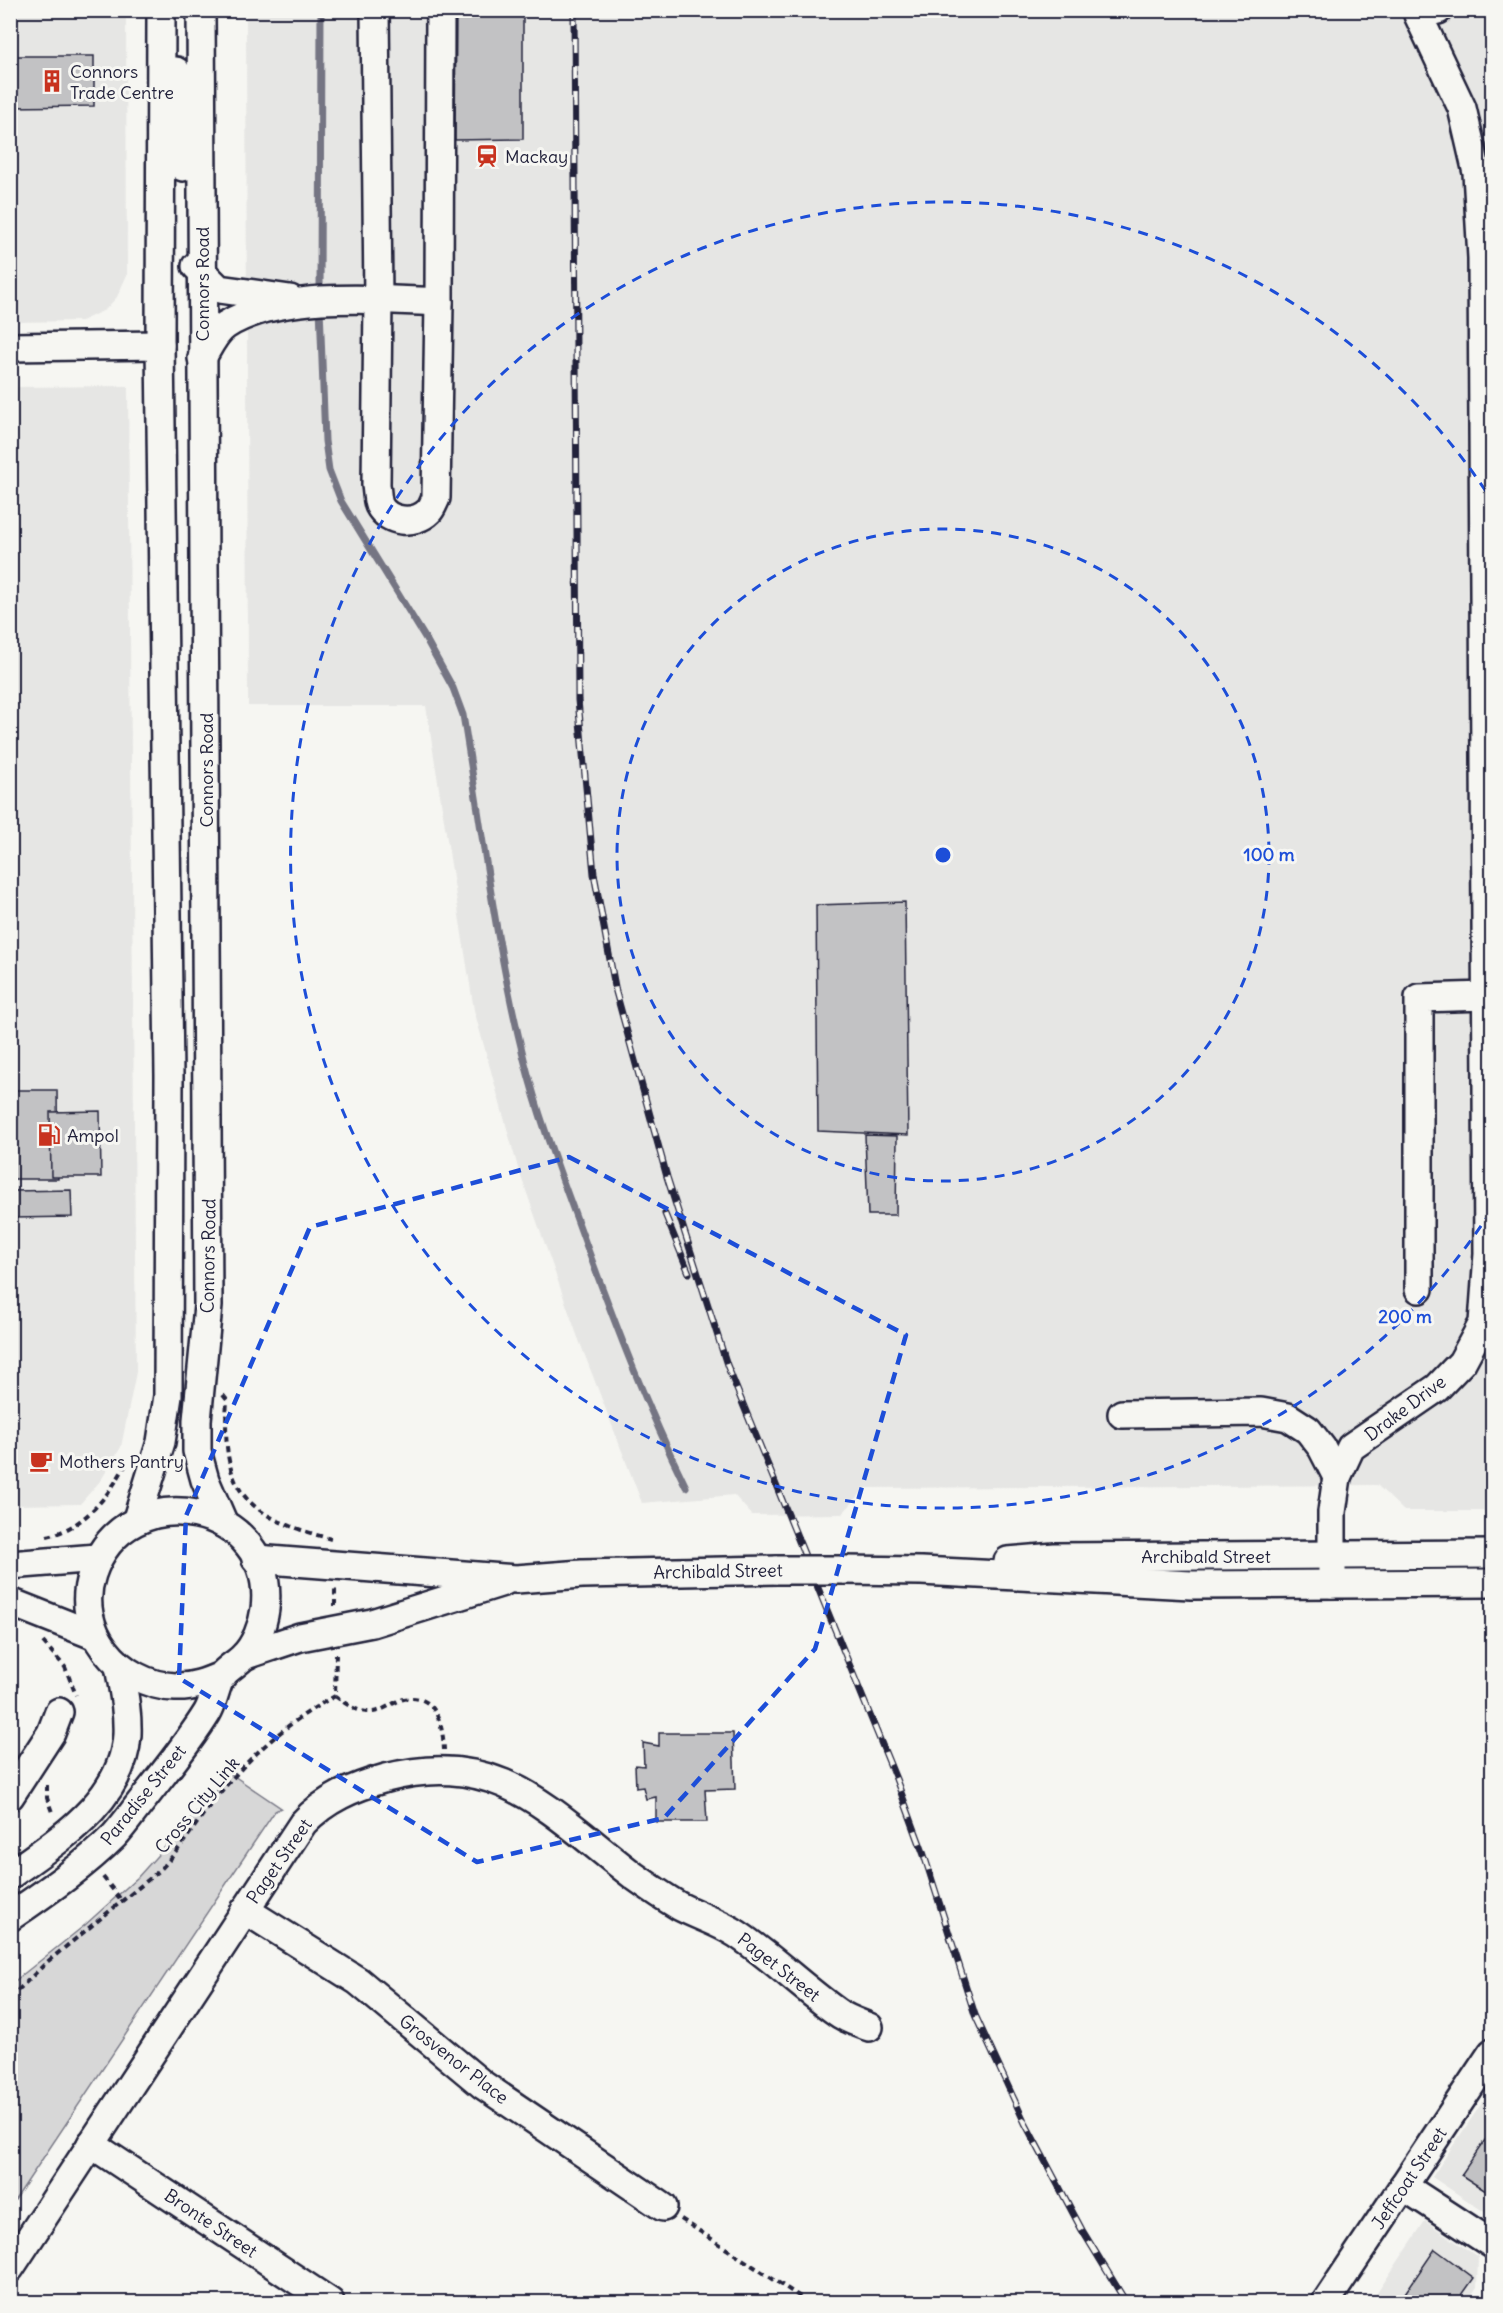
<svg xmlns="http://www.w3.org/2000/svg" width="1503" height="2313" viewBox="0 0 1503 2313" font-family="Delius,sans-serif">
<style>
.built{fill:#e6e6e4}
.green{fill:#d7d7d7;stroke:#7c7c89;stroke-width:1.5}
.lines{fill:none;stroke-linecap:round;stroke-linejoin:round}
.stream{stroke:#757583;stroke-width:7}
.building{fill:#c2c2c4;stroke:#22223b;stroke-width:1.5}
.minor-casing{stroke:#22223b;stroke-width:32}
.path{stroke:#22223b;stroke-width:4;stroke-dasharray:6 4.5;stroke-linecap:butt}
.minor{stroke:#f6f6f2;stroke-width:27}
.rail-casing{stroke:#22223b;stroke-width:7}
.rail{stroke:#f6f6f2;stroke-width:4.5;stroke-dasharray:14;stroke-linecap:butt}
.minor-bridge-casing{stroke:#22223b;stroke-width:32;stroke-linecap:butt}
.minor-bridge{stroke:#f6f6f2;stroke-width:27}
.marked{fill:none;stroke:#1d4ed8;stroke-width:4.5;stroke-dasharray:12 8;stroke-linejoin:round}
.ring{fill:none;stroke:#1d4ed8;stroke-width:3;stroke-dasharray:10 8}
.labels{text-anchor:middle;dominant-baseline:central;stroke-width:6;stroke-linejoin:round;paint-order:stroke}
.poi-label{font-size:18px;fill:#22223b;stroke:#f6f6f2;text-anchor:start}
.street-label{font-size:18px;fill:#22223b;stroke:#f6f6f2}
.centre{fill:#1d4ed8;stroke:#f6f6f2;stroke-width:3}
.ring-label{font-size:18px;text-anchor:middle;font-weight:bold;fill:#1d4ed8;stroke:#f6f6f2;stroke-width:6;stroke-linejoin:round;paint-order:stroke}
</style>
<rect width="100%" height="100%" fill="#f6f6f2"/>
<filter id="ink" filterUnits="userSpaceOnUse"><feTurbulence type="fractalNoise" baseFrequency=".0167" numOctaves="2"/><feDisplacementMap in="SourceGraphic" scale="12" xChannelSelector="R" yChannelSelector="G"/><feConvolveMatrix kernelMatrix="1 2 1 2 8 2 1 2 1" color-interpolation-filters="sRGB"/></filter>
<g filter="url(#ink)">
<g class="built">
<polygon points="10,11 126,11 127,275 117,297 105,310 81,321 11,322"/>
<polygon points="246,11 1492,11 1492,1511 1404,1511 1377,1485 866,1488 842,1514 752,1515 734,1495 642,1503 577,1335 518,1168 474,1010 426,706 248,706"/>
<polygon points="128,386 136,1372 121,1447 101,1480 80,1504 11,1505 10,387"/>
<polygon points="1492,2088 1492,2217 1432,2177"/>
<polygon points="1425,2221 1478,2257 1477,2287 1467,2302 1371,2302"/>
</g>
<polygon class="green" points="231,1774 281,1808 275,1811 11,2206 11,1984 85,1925 137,1878"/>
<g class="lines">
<g class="stream">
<polyline points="320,296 321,10"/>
<path d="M320,307L325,441L329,470L341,501L426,639L453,688L463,715C482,830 496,947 524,1059C539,1119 562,1178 583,1236C614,1321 646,1406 686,1487"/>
</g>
</g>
<g class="building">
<polygon points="456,10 523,10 523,139 455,140"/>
<polygon points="10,56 94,56 94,106 10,107"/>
<polygon points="905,902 908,1135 818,1131 816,905"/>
<polygon points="10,1090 57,1090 58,1179 10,1179"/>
<polygon points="100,1111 101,1177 51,1177 50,1112"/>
<polygon points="865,1135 897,1136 896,1215 868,1215"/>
<polygon points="71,1190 72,1217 13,1218 13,1191"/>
<polygon points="10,1683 18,1687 10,1700"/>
<polygon points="659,1733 733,1733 735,1789 705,1790 707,1822 656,1822 656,1797 646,1799 643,1787 636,1788 635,1765 644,1766 643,1743 659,1746"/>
<polygon points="1485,2140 1492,2145 1492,2195 1461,2175"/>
<polygon points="1435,2249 1474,2278 1457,2302 1399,2302"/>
</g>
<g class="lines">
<g class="minor-casing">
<g id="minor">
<polyline points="201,10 208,1306 197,1420 197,1451 205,1480 224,1524"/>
<path d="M375,10L378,299L376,485C377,491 377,499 379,505C388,523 415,525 429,511C432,508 434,502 436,498L439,302"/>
<polyline points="176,71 182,123 183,167"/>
<polyline points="196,266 219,289 290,299"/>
<polyline points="10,347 160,345"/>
<path d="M202,358C209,346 215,332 226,325C279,291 378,299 439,302L440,10"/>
<polyline points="1419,1289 1419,998 1487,996"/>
<polyline points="1122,1414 1261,1412 1288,1417 1308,1430 1322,1448 1337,1477"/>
<polyline points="137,1519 161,1442 168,1396 169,1076 160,345 161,10"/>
<polyline points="256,1559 516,1579 582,1574 777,1570"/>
<polyline points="1008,1561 1055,1557 1492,1554"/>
<polyline points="10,1565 97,1558"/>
<polyline points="843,1570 921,1571 1191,1585 1492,1583"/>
<polyline points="1332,1584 1332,1512 1337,1477 1351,1447 1437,1388 1462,1362 1483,1323 1488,1254 1482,258 1477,173 1462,108 1418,15 1438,10"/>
<polyline points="10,1602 96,1636"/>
<polyline points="246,1655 300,1637 372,1623 503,1582"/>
<polyline points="10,1796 51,1733 59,1712"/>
<path d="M10,1875C58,1840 123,1801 127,1735C128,1711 123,1689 119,1666"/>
<polyline points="245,1910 358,1981 483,2085 663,2207"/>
<path d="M10,1917C46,1892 83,1867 114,1836C125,1824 135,1809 145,1797C166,1770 189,1742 207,1713C214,1702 215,1686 222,1675C227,1669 237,1663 243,1657C255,1646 263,1625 265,1609C278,1504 126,1472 92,1574C73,1629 119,1685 175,1687C192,1688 207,1682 223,1675"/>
<polyline points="91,2144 330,2302"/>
<polyline points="1403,2186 1492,2244"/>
<path d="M10,2268L303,1823C325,1799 354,1787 386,1778C500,1748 551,1813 634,1876C648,1886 664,1897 679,1906C698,1916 719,1922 737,1934C773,1958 802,1987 837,2012C846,2019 859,2023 869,2027"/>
<polyline points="1326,2302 1492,2053"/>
</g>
</g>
<g class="path">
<path d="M223,1395L227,1400C221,1492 243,1515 331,1539"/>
<path d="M47,1536C84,1529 112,1492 128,1460"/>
<polyline points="335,1606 335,1589"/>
<polyline points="43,1642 65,1667 76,1695"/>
<path d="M335,1696C345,1703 356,1712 369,1712C382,1713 392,1702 404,1699C437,1692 443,1727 444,1750"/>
<polyline points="47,1785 47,1798 53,1815"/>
<polyline points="103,1877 122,1901"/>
<path d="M10,1998L47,1962L159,1871C176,1854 188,1836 202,1816C238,1767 281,1725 335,1696L336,1654"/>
<polyline points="681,2219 808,2302"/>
</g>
<use href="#minor" class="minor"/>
<g class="rail-casing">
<g id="rail">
<polyline points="574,10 578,700 594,874 616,992 667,1177 727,1365 896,1779 924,1855 975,2015 1025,2123 1082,2230 1126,2302"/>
<polyline points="665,1214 689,1273"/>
</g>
</g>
<use href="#rail" class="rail"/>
<g class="minor-bridge-casing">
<polyline id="minor-bridge" points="777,1570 843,1570"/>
</g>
<use href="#minor-bridge" class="minor-bridge"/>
</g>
</g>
<path class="marked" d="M569,1157L906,1335L815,1649L664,1818L477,1862L179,1678L186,1516L310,1227Z"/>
<g class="ring">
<circle cx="943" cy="855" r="326"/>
<path d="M1491 1211A653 653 0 1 1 1491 499"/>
</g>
<defs>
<g id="building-bare" transform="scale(1.8)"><path d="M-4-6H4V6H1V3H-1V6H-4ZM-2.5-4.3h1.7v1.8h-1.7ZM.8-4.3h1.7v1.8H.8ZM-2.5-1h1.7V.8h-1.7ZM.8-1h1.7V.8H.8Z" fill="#c8321e" stroke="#f6f6f2" stroke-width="2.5" paint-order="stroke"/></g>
<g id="station-bare" transform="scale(1.8)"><path d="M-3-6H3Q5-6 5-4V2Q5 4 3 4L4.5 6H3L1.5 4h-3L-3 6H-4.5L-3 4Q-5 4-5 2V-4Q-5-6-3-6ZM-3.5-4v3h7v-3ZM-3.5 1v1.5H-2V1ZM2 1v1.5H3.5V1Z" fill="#c8321e" stroke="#f6f6f2" stroke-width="2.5" paint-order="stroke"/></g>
<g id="fuel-bare" transform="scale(1.8)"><path d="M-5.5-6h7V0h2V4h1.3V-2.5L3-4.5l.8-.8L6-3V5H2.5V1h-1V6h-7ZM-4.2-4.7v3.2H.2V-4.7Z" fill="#c8321e" stroke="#f6f6f2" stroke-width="2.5" paint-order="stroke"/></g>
<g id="cafe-bare" transform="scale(1.8)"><path d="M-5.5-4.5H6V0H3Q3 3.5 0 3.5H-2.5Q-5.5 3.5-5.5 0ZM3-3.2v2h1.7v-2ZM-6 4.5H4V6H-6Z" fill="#c8321e" stroke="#f6f6f2" stroke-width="2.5" paint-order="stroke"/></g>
</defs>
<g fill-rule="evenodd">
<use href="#building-bare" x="52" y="81"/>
<use href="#station-bare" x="487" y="156"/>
<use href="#fuel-bare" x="49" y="1135"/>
<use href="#cafe-bare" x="41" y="1461"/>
</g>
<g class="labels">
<g class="poi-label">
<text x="70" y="71">Connors<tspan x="70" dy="21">Trade Centre</tspan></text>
<text x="505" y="156">Mackay</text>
<text x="67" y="1135">Ampol</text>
<text x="59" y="1461">Mothers Pantry</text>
</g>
<g class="street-label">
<text transform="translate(202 284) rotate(-90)">Connors Road</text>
<text transform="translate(206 770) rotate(-90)">Connors Road</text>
<text transform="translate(208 1256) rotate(-89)">Connors Road</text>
<text transform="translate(1405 1408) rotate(-37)">Drake Drive</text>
<text x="1206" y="1556">Archibald Street</text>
<text transform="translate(718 1571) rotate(-1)">Archibald Street</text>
<text transform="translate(143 1795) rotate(-51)">Paradise Street</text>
<text transform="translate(197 1805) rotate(-50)">Cross City Link</text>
<text transform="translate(279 1861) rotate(-55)">Paget Street</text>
<text transform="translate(779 1967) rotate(38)">Paget Street</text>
<text transform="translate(454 2059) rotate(38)">Grosvenor Place</text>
<text transform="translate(1409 2178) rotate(-56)">Jeffcoat Street</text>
<text transform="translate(211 2223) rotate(34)">Bronte Street</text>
</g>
</g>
<circle cx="943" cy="855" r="9" class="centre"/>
<g class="ring-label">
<text x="1269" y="861">100 m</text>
<text x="1405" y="1323">200 m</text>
</g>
<rect width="1503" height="2313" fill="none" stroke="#f6f6f2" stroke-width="36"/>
<rect x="18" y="18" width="1467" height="2277" fill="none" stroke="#22223b" stroke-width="2" filter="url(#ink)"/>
</svg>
